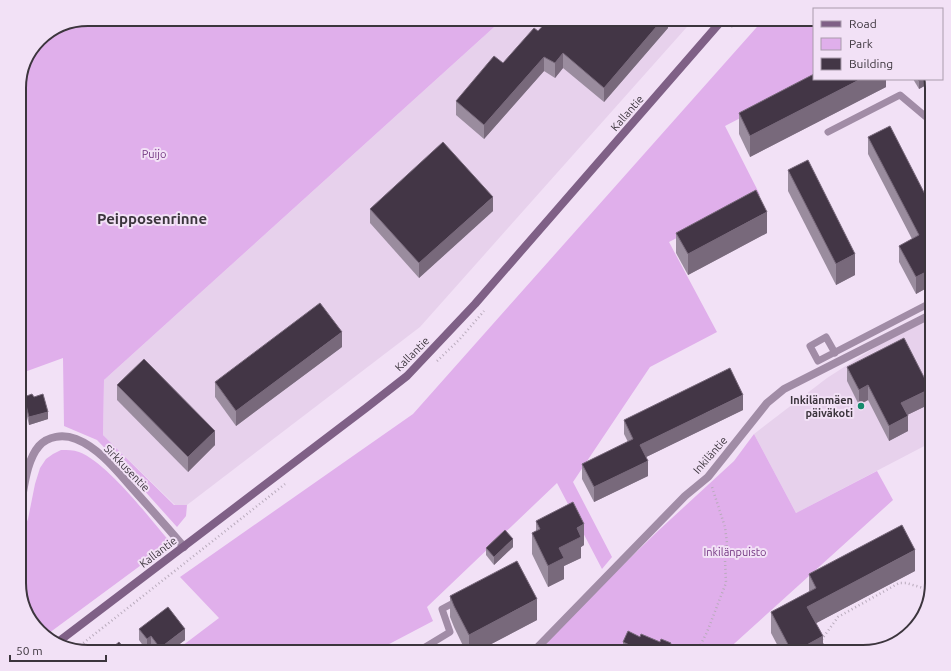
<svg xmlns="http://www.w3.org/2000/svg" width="951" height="671" viewBox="0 0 951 671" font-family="Ubuntu,sans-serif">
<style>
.built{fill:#e7d1ec}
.green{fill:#e0afeb}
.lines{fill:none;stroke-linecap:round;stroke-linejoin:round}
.path{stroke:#b9abbc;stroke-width:2.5;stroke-dasharray:1 3;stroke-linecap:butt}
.lane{stroke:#a18ca6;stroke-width:7}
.street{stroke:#a18ca6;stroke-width:8}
.secondary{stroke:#7f6086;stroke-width:8}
.wall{fill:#9a8c9e}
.shaded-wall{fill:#78697b}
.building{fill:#433646;stroke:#78697b}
.poi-dot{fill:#148b6d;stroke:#f2e1f6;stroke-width:1.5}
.labels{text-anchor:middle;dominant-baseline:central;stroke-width:4;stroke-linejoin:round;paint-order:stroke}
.street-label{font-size:11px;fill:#3c353d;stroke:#f2e1f6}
.park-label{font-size:11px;fill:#743882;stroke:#f2e1f6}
.poi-label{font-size:11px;font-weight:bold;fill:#3c353d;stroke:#f2e1f6;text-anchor:end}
.district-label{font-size:15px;font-weight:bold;fill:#3c353d;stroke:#f2e1f6}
.rim{fill:none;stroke:#3c353d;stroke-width:2}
</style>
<rect width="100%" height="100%" fill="#f2e1f6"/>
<g class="built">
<polygon points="503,19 694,19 420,327 187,505 175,505 103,435 104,380"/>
<polygon points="932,313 932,442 796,513 754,434 827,378 916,321"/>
</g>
<g class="green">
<polygon points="88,19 503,19 104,380 103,435 174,505 187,505 186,516 177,527 124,468 97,440 64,426 63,358 19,374 19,83 26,57 42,36"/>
<polygon points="764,19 814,19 814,79 816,79 725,126 760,195 669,242 717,332 650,367 573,482 612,557 602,569 557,483 427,607 433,621 374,652 174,652 219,618 180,577 413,414"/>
<polygon points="754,434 796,513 877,471 893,500 725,652 540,652 563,623 659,530 734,461"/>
<path d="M61,450C68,450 73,450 79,452C108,463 150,519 171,543L45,636L28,617L19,587V541L28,519L35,484L40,468L46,459L53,454Z"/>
</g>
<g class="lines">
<g class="path">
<polyline points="731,27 738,19"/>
<polyline points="437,361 459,340 484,311"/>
<polyline points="77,648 285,484"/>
<polyline points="697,652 707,632 726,583 725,560 727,543 725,527 712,487"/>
<polyline points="824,652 822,639 838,617 899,583 906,583 930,590"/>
</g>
<g class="lane">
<polyline points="828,132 900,95 932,122"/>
<polyline points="835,353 826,337 810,346 818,361 932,302"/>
<polyline points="417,652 450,632 442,609 457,601"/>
</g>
<g class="street">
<path d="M19,513C24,493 25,462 39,446C48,436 63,434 76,439C99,448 117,471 133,489C150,508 167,527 184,547"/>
<polyline points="533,652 685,496 708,477 767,403 784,389 932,314"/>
</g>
<polyline class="secondary" points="58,642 366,408 407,376 475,304 723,19"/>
</g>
<g class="wall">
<polygon points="668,19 668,28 604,102 563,68 555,78 544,71 484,139 456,115 456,101 503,63 538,31"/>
<polygon points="886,79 886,87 750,157 739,134 739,113"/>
<polygon points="913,79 928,79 928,84 919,89"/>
<polygon points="868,137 932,208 932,285 916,294 899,262 899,246 912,239 868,154"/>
<polygon points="788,170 855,275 836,285 788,191"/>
<polygon points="370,209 493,211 419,278 370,223"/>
<polygon points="676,233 767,233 688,275 676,253"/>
<polygon points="342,347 236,426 215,397 215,382"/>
<polygon points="847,367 930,404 907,415 908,431 889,441 868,400 859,405 847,381"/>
<polygon points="117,385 215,445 188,472 117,400"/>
<polygon points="24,397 48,419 29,425 24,404"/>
<polygon points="743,410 646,457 648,476 594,502 582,479 582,464 628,442 624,434 624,420"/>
<polygon points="536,521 584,545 581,547 581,558 564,566 564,579 548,587 532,554 532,533 536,531"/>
<polygon points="513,547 494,565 486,555 486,548"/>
<polygon points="915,571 816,623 823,652 781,652 771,633 771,612 809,592 809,574"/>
<polygon points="450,596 537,620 476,652 466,652 454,627 450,617"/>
<polygon points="139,629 185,640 169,652 154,652 151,648 147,651 139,640"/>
<polygon points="640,637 660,642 671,651 671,652 628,652 623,650 623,642"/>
</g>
<g class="shaded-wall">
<polygon points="663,19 668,19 668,28 604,102 604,88"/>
<polygon points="563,53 563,68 555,78 555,63"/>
<polygon points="544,57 544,71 484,139 484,125"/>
<polygon points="861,79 886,79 886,87 750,157 750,136"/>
<polygon points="923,79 928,79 928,84 919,89 919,81"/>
<polygon points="493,197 493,211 419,278 419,263"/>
<polygon points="767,212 767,233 688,275 688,254"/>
<polygon points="855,254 855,275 836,285 836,264"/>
<polygon points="932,269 932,285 916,294 916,277"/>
<polygon points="342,332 342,347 236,426 236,411"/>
<polygon points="868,385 868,400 859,405 859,390"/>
<polygon points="930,389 930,404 901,418 901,403"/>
<polygon points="743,395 743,410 640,460 640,445"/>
<polygon points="48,412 48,419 29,425 29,417"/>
<polygon points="908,416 908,431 889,441 889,426"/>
<polygon points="23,431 23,439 19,445 19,437"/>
<polygon points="215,431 215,445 188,472 188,457"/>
<polygon points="648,461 648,476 594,502 594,487"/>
<polygon points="584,524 584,545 581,547 581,558 564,566 564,579 548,587 548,566 559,548 577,528"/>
<polygon points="513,539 513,547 494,565 494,557"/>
<polygon points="915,550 915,571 807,628 807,607"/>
<polygon points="537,599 537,620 476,652 469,652 469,635"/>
<polygon points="185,629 185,640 169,652 160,652 160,648"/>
<polygon points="151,636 151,648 147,651 147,639"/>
<polygon points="823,636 823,652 794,652"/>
<polygon points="671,643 671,652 667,652"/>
</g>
<g class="building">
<polygon points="549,19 663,19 604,88 563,53 555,63 544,57 484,125 456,101 494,56 503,63 534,28 538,31"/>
<polygon points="814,74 814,79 861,79 750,136 739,113"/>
<polygon points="917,79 923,79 919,81"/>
<polygon points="890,126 932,208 932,269 916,277 899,246 919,235 868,137"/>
<polygon points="443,142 493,197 419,263 370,209"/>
<polygon points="808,160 855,254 836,264 788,170"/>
<polygon points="756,190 767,212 688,254 676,233"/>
<polygon points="320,303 342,332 236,411 215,382"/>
<polygon points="904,338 930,389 901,403 908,416 889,426 868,385 859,390 847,367"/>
<polygon points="144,359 215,431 188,457 117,385"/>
<polygon points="730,368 743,395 640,445 648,461 594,487 582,464 633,439 624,420"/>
<polygon points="32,394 34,397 43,394 48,412 29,417 24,397"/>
<polygon points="19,429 23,431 19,437"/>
<polygon points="573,502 584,524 577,528 581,537 559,548 564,558 548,566 532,533 540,529 536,521"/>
<polygon points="902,525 915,550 807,607 823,636 794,652 792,652 771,612 816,588 809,574"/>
<polygon points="505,530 513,539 494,557 486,548"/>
<polygon points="517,561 537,599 469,635 454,606 450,596"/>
<polygon points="168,607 185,629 160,648 151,636 147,639 139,629"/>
<polygon points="628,631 640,637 641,634 660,642 661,639 671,643 667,652 645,652 623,642"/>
<polygon points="119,642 127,652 107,652"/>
<polygon points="595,646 608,652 593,652"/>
</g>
<circle class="poi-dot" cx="861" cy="406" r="4"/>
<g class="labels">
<g class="street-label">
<text transform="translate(627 113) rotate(-49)">Kallantie</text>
<text transform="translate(412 354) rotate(-45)">Kallantie</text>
<text transform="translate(710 455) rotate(-49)">Inkiläntie</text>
<text transform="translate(127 468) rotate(46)">Sirkkusentie</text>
<text transform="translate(158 552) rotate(-37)">Kallantie</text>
</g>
<g class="park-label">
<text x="154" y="154">Puijo</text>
<text x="735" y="552">Inkilänpuisto</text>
</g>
<g class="poi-label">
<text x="853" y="400">Inkilänmäen<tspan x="853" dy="13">päiväkoti</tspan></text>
</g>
<g class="district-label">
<text x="152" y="218">Peipposenrinne</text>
</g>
</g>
<path d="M0 0H951V671H0ZM88 26H863A62 62 0 0 1 925 88V583A62 62 0 0 1 863 645H88A62 62 0 0 1 26 583V88A62 62 0 0 1 88 26Z" fill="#f2e1f6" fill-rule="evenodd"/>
<path class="rim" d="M88 26H863A62 62 0 0 1 925 88V583A62 62 0 0 1 863 645H88A62 62 0 0 1 26 583V88A62 62 0 0 1 88 26Z"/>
<rect x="813" y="8" width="130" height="72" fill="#f2e1f6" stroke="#a99cac"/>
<rect x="821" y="21" width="20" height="6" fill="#7f6086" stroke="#a99cac"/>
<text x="849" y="28" font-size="12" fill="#3c353d">Road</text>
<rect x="821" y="38" width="20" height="12" fill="#e0afeb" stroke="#a99cac"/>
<text x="849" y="48" font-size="12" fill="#3c353d">Park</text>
<rect x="821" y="58" width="20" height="12" fill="#433646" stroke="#a99cac"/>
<text x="849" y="68" font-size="12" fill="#3c353d">Building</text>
<path d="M10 655v6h96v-6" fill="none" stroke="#3c353d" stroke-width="2"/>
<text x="16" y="655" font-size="12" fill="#3c353d" stroke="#f2e1f6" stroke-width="3" paint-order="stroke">50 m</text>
</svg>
